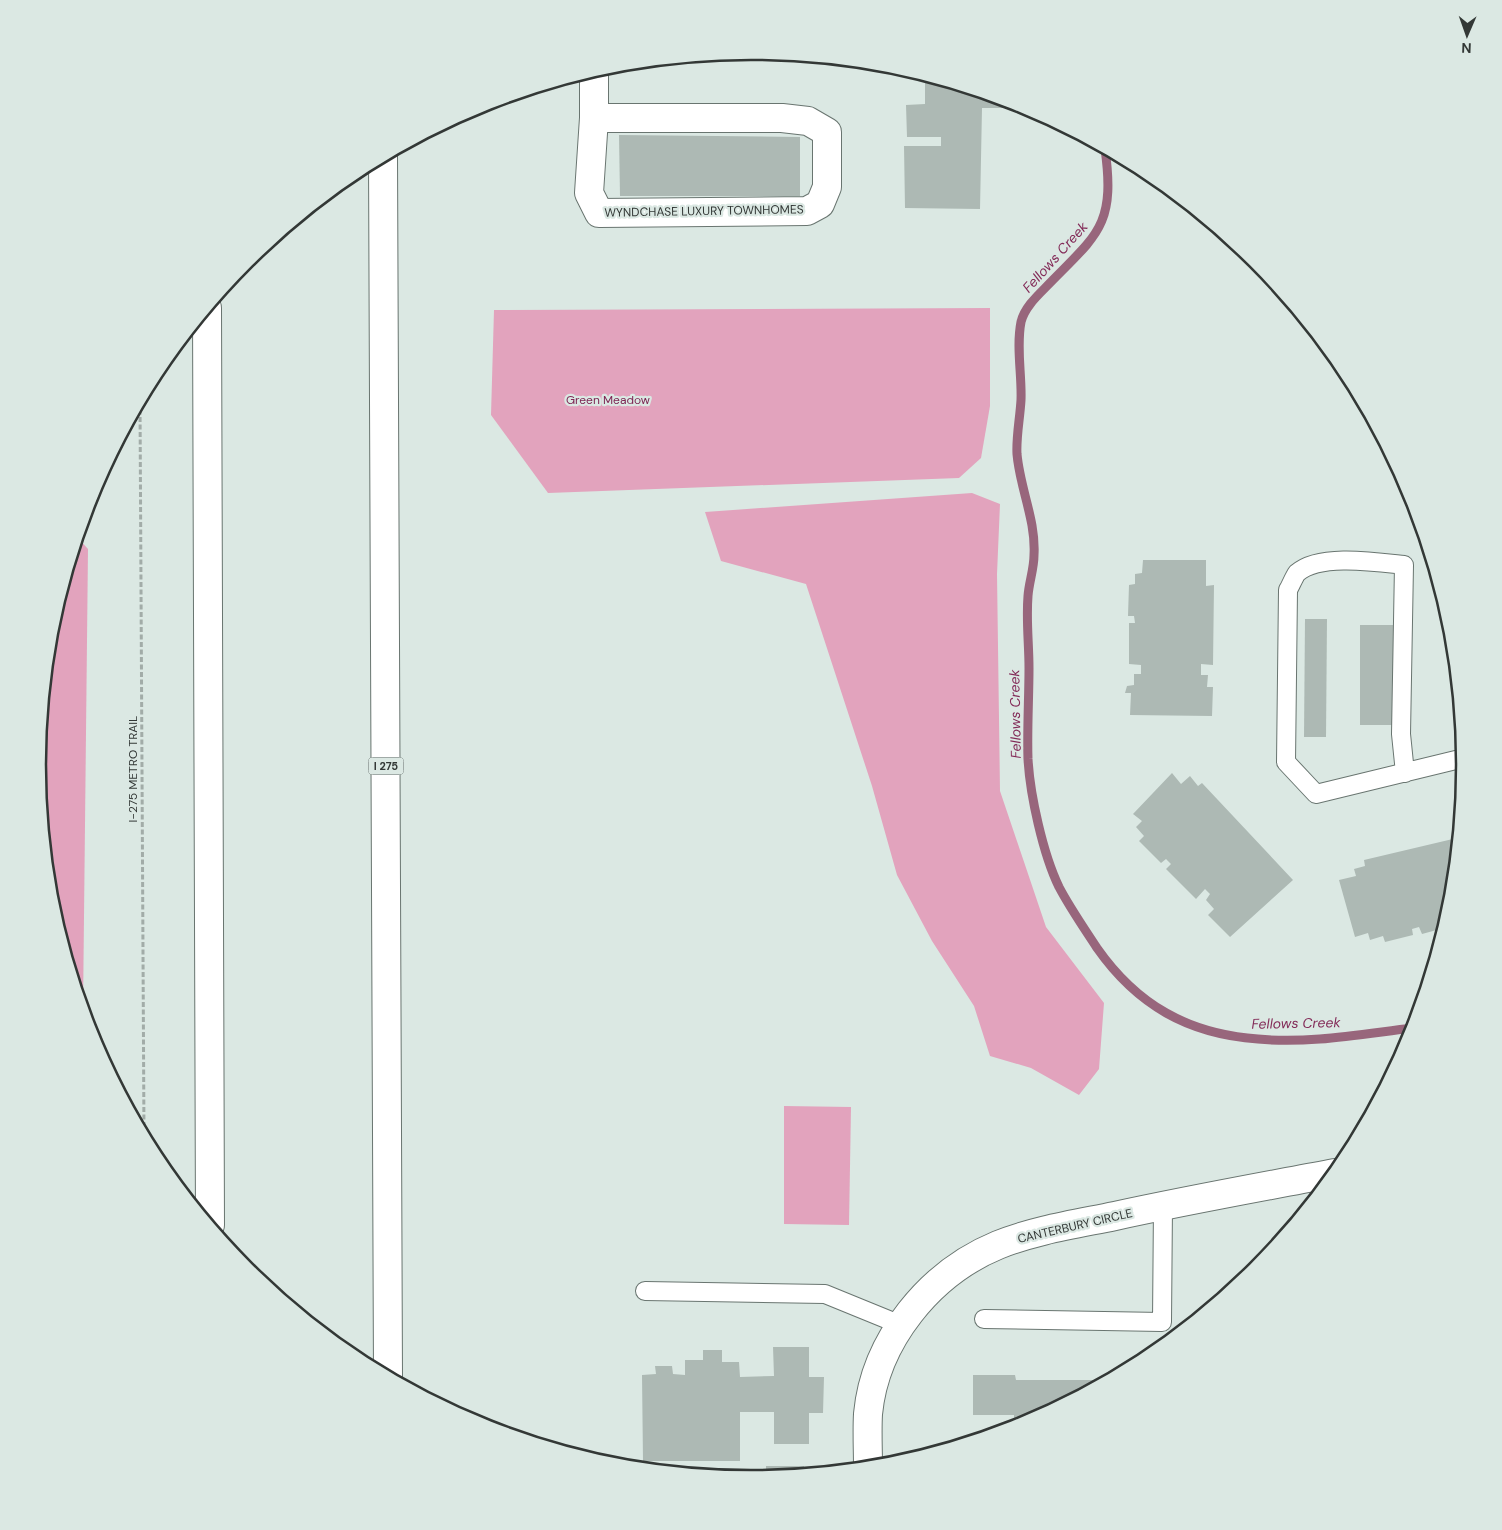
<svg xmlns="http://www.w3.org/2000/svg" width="1502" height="1530" viewBox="0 0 1502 1530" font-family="'DM Sans',sans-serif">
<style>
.green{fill:#e2a3bd}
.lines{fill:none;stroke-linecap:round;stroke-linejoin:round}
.stream{stroke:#98667c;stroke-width:9}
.building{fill:#adb9b4}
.service-casing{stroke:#697570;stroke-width:20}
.minor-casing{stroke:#697570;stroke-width:30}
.motorway-casing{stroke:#697570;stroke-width:30}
.path{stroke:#a2aca8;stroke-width:3;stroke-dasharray:5 2.5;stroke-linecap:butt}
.service{stroke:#fff;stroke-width:18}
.minor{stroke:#fff;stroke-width:28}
.motorway{stroke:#fff;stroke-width:28}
.labels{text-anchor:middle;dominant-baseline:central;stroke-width:4.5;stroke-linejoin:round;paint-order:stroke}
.shield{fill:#dbe8e3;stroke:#656d6a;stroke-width:1}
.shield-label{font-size:11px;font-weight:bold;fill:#333836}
.street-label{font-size:12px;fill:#333836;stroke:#dbe8e3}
.park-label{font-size:12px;fill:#7e2754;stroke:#dbe8e3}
.water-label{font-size:14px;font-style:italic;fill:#832b58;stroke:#dbe8e3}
.rim{fill:none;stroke:#333836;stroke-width:2.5}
</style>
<rect width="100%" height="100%" fill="#dbe8e3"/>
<g class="green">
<polygon points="990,308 990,406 981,458 959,478 548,493 491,415 494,310"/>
<polygon points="972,493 1000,504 997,574 1000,791 1046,927 1104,1003 1099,1069 1079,1095 1031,1068 990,1056 974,1006 932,941 897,875 872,786 806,584 721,561 705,512"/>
<polygon points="78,538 88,549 83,1009 51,904 38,765 51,626"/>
<polygon points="784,1106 851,1107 849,1225 784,1224"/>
</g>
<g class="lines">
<path class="stream" d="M1105,149C1116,228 1096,235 1045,288C1035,298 1024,309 1021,322C1016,347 1022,375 1021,400C1020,418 1016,437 1017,454C1020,489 1036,520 1034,555C1034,569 1029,582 1028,596C1026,620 1029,644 1029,668C1029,698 1027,729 1028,759C1030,795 1043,854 1059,887C1070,908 1084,928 1097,948C1137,1005 1188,1034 1258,1039C1309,1044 1362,1034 1413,1028"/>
</g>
<g class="building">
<polygon points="580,75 580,82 558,82 558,81"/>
<polygon points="925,76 1003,99 1003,108 982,108 980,209 905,208 904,146 941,146 941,137 907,137 906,105 925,104"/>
<polygon points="619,135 800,137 800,196 620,196"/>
<polygon points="1143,560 1206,560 1206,586 1214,585 1213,665 1201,664 1201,675 1208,675 1207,687 1213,687 1212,716 1130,715 1131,693 1125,693 1127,686 1134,685 1134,674 1141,674 1141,665 1129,664 1129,623 1135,623 1134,616 1128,616 1129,585 1135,584 1135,574 1142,573"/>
<polygon points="1305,619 1327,619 1326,737 1304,737"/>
<rect x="1360" y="625" width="33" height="100"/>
<polygon points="1172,773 1181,784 1190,776 1198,786 1202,783 1293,880 1230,937 1208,915 1214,909 1206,900 1210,894 1205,889 1196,899 1166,869 1171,864 1166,859 1161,863 1139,841 1144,836 1136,827 1142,821 1133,814"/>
<polygon points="1457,838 1451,904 1444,928 1422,934 1419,927 1412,929 1413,935 1385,942 1383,936 1370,940 1368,933 1355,937 1339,880 1356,876 1354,869 1365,866 1364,860"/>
<polygon points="1211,1298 1221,1298 1211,1306"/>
<polygon points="773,1347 809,1347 809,1377 824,1377 823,1413 809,1413 809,1444 774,1444 774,1412 740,1412 740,1461 643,1461 642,1375 656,1374 655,1366 672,1366 673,1374 685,1375 685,1360 703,1360 703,1350 722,1350 722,1362 739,1362 740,1377 774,1376"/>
<polygon points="973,1375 1015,1375 1016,1380 1106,1380 1106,1375 1117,1375 1031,1420 1014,1420 1014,1415 973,1415"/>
<polygon points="766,1466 804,1466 804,1473 766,1477"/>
</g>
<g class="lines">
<g class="service-casing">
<g id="service">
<path d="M1405,773L1401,734L1404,565C1377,562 1319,553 1297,573C1294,577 1291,585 1288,590L1286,762L1316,794C1365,782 1415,770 1464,758"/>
<polyline points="645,1291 825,1294 901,1325"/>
<polyline points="984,1319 1162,1322 1163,1205"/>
</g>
</g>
<g class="minor-casing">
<g id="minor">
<polyline points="594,71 594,118 589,193 599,213 807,211 820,204 827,187 827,132 808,121 782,118 594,118"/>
<path d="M868,1467C868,1450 867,1431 868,1414C875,1340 930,1273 998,1245C1035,1230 1076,1224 1115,1216C1188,1200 1261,1187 1335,1173"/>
</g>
</g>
<g class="motorway-casing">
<g id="motorway">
<polyline points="383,156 388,1376"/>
<polyline points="207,308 210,1225"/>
</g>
</g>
<polyline class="path" points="140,402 144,1135"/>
<use href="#service" class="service"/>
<use href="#minor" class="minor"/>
<use href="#motorway" class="motorway"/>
</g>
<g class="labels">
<rect class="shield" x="368.5" y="757.5" width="35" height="17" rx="4"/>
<g class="shield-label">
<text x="386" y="766">I 275</text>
</g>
<g class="street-label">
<text transform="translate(704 211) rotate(-1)">WYNDCHASE LUXURY TOWNHOMES</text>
<text transform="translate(133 769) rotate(-90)">I-275 METRO TRAIL</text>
<text transform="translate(1075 1226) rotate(-13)">CANTERBURY CIRCLE</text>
</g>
<g class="park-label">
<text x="608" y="400">Green Meadow</text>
</g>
<g class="water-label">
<text transform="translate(1055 257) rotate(-48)">Fellows Creek</text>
<text transform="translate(1015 714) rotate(-91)">Fellows Creek</text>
<text transform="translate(1296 1023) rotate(-1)">Fellows Creek</text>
</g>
</g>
<path d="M0 0H1502V1530H0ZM46 765a705 705 0 1 1 1410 0a705 705 0 1 1-1410 0Z" fill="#dbe8e3" fill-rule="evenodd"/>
<path class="rim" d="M46 765a705 705 0 1 1 1410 0a705 705 0 1 1-1410 0Z"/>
<g transform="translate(1467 35) rotate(182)" stroke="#dbe8e3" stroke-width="4" paint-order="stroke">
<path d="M0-4L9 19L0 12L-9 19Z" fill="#333836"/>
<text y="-8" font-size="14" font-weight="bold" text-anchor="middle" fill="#333836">N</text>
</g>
</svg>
